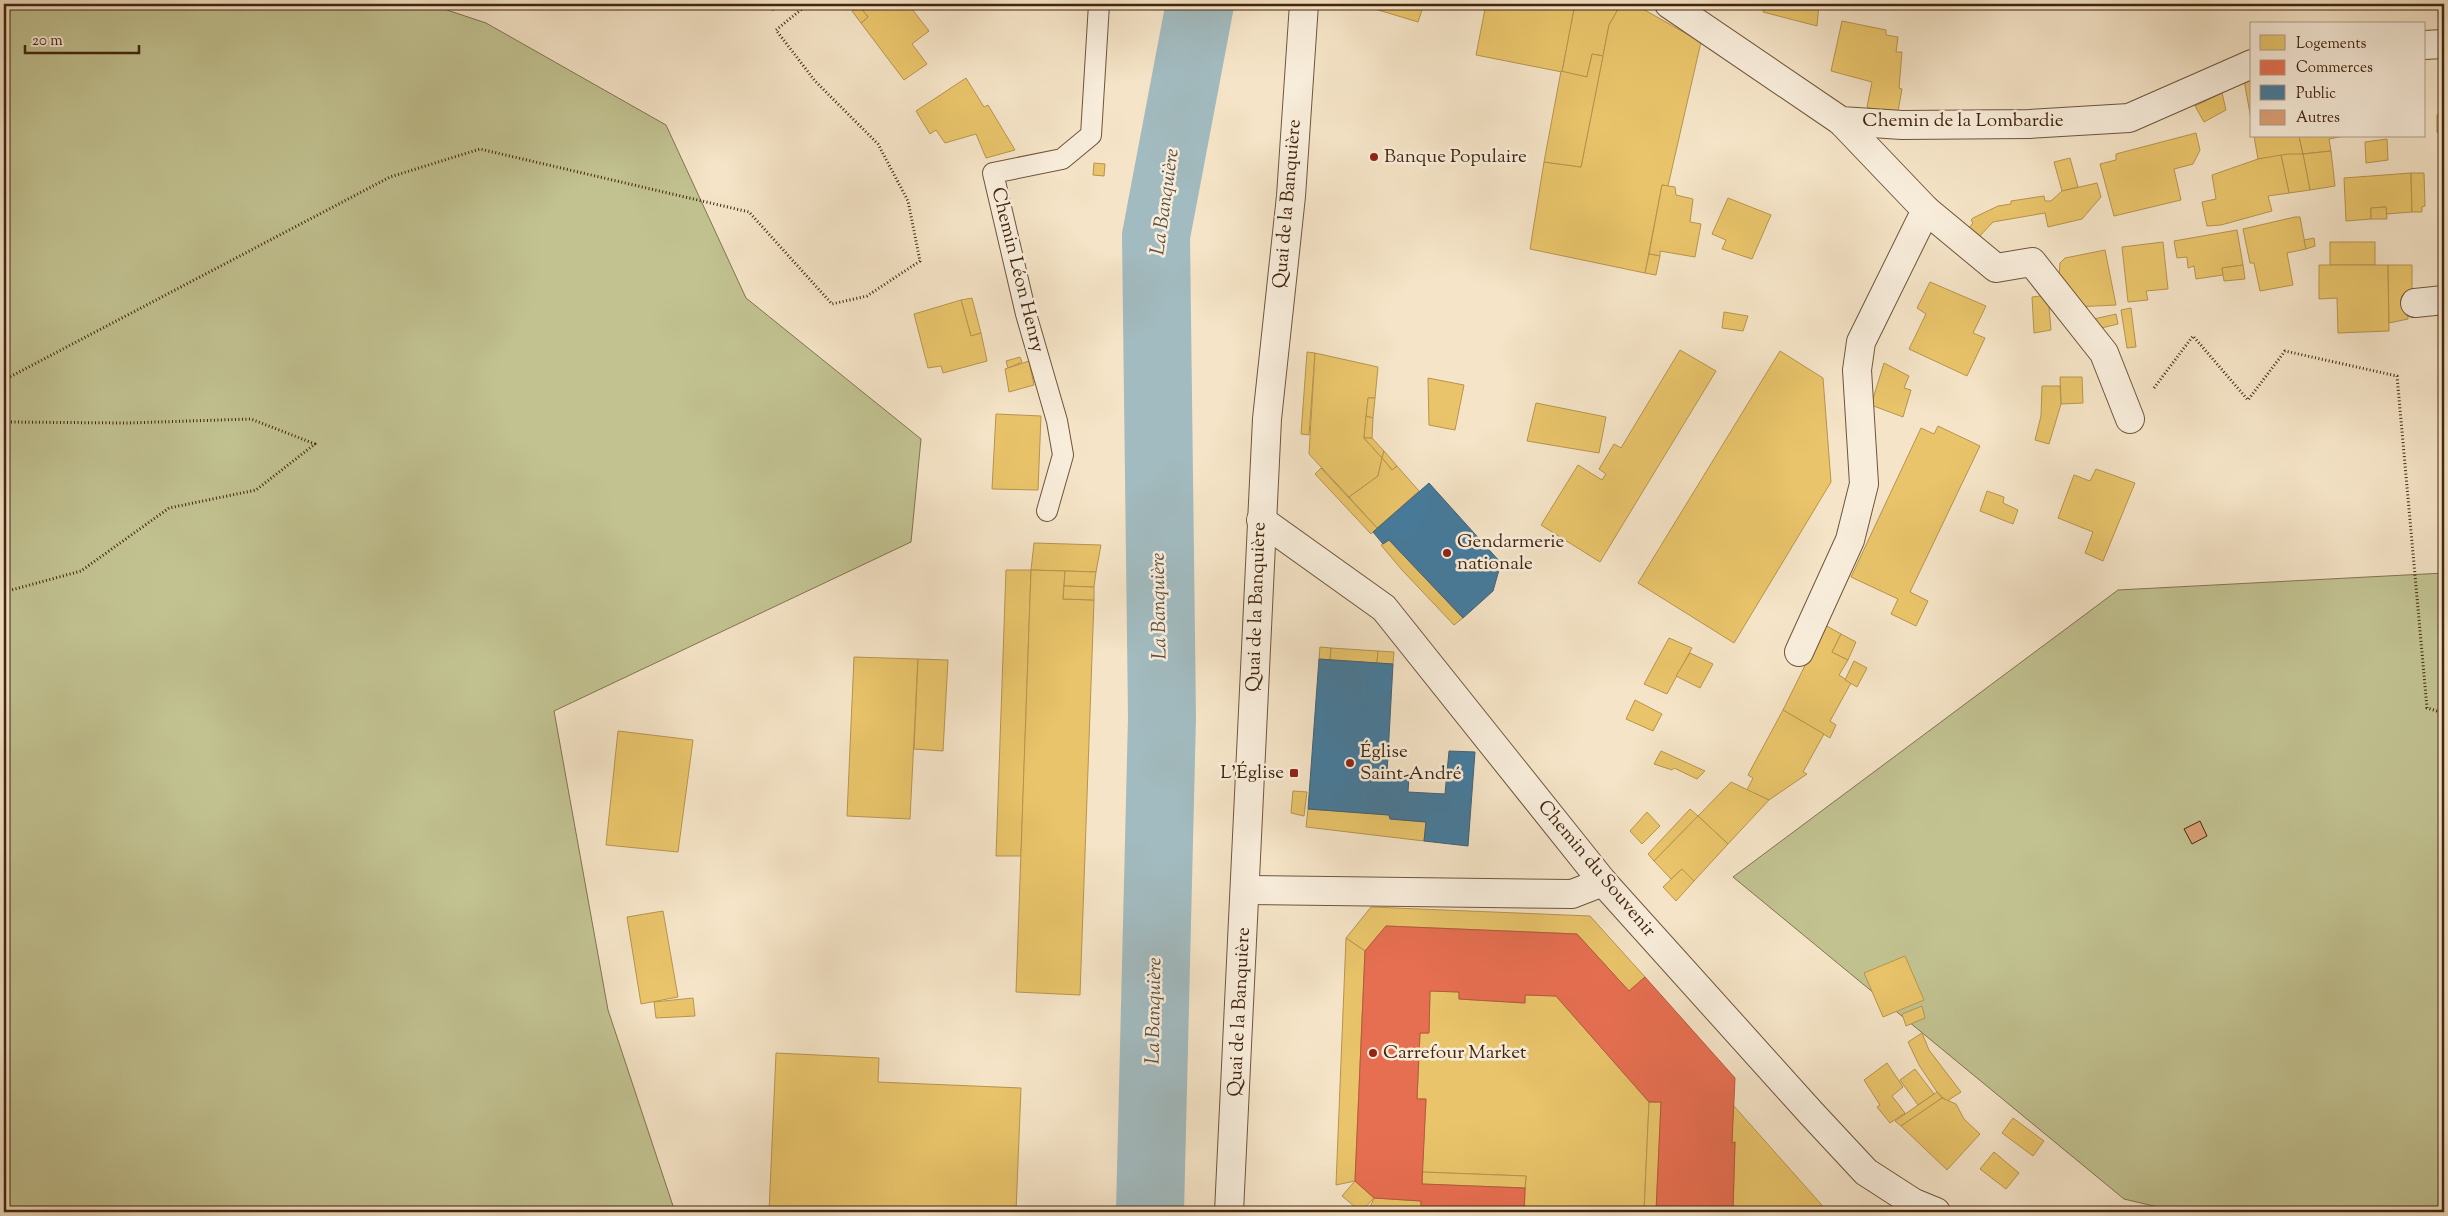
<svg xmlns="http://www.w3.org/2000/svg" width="2448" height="1216" viewBox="0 0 2448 1216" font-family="'Sorts Mill Goudy',serif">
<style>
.green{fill:#c2c291;stroke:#82744f}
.homes{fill:#e9c46a;stroke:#b7944e}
.shops{fill:#e76f51;stroke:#b6593d}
.public{fill:#457b9d;stroke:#446172}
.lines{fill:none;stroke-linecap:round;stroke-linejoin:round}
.river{stroke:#a2bbc0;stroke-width:68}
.building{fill:#db9f75;stroke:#42250d}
.service-casing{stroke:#6f553c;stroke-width:22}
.minor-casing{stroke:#6f553c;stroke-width:30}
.tertiary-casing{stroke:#6f553c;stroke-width:30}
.path{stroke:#42250d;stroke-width:3;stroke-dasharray:1 2.5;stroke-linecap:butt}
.service{stroke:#f8eddb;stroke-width:20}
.minor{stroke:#f8eddb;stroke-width:28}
.tertiary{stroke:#f8eddb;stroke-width:28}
.poi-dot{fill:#8f2418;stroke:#f8eddb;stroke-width:2}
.labels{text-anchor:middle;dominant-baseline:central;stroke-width:5;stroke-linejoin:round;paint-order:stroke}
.street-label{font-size:19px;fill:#42250d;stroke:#f8eddb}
.poi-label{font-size:19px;fill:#42250d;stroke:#f8eddb;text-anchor:start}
.water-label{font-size:20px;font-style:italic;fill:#5f5243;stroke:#f8eddb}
</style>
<rect width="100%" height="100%" fill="#f5e4c7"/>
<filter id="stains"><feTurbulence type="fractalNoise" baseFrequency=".004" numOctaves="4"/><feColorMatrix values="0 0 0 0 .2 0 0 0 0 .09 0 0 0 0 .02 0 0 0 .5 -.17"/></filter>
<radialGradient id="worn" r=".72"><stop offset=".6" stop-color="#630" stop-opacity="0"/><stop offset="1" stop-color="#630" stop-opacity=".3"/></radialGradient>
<g class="green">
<polygon points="4,4 429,4 486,23 666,125 746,298 921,439 911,542 554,711 608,1010 675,1212 4,1212"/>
<polygon points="2444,573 2444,1212 2179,1212 2124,1199 1733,877 2118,590"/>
</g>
<g class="homes">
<polygon points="765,4 778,4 773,11"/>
<polygon points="858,4 908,4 929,31 912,44 927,64 904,80 861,23 868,17"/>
<polygon points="1365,4 1424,4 1418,22 1365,6"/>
<polygon points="1486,4 1575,4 1562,72 1476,55"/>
<polygon points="1575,4 1621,4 1609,25 1603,56 1592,54 1587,77 1562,72"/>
<polygon points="1621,4 1634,4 1701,42 1668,186 1662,185 1645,273 1530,249 1544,162 1581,167 1609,25"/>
<polygon points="1765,4 1819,4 1817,26 1763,12"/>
<polygon points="2359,4 2396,4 2396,5 2359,8"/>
<polygon points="859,6 868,17 861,23 852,11"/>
<polygon points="1842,21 1886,30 1886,35 1898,37 1896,52 1902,52 1899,88 1902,89 1897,117 1867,107 1872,82 1831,71"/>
<polygon points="1592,54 1603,56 1581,167 1544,162 1561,71 1587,77"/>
<polygon points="966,78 984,107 988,105 1015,150 986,158 976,134 945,143 936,130 930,134 916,111"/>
<polygon points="2252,79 2252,125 2244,80"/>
<polygon points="2222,93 2226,110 2204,122 2195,106"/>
<rect x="2437" y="115" width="7" height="17"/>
<polygon points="2196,133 2200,150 2193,164 2174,169 2181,200 2114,216 2100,164 2116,160 2116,154"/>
<polygon points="2254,136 2299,136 2303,154 2258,159"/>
<polygon points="2299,136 2344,136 2329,139 2331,151 2303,154"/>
<polygon points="2387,139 2388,160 2366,163 2365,142"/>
<polygon points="2331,151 2335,186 2310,190 2303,154"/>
<polygon points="2289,154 2303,154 2310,190 2289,193 2281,155"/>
<polygon points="2281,155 2289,193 2268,196 2272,211 2221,225 2207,226 2202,202 2216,199 2212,175 2258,159"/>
<polygon points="2070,158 2078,187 2062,191 2054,162"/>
<polygon points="1094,163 1105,164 1104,176 1093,175"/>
<polygon points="2411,173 2412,212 2386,214 2386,207 2371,208 2371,219 2346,221 2344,178"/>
<polygon points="2411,173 2424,173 2425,206 2422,207 2422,212 2412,212"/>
<polygon points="2097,183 2101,197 2082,219 2048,227 2045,213 1993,222 1976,240 1966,232 1973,223 1971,220 1973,218 1998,206 2011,204 2011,201 2044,196 2045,201 2051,201 2062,191"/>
<polygon points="1662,185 1675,187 1676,195 1693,199 1690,222 1701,224 1695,257 1660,251 1660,256 1649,254"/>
<polygon points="1728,198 1771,215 1752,259 1722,249 1726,240 1712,234"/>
<polygon points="2386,207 2387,219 2371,219 2371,208"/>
<polygon points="2295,217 2300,217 2306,249 2287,253 2293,285 2260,291 2254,263 2250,263 2243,229"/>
<polygon points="2237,230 2243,265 2222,268 2223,275 2196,279 2194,266 2188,268 2187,257 2177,258 2174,241"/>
<polygon points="2314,238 2315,246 2306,249 2304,240"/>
<polygon points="2163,242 2168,289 2146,291 2148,300 2128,302 2122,247"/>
<rect x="2330" y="242" width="45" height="23"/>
<polygon points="2105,250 2116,305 2074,307 2059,277 2060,263 2065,258"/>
<polygon points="1649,254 1660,256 1656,275 1645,273"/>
<polygon points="2243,265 2245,279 2224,281 2222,268"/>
<polygon points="2319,265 2388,265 2389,331 2338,333 2337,298 2319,299"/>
<polygon points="2388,265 2412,265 2412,289 2408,290 2408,319 2389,323"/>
<polygon points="1930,282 1986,306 1973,333 1985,338 1967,376 1909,349 1926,314 1917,308"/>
<polygon points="2048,295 2051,330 2034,333 2032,297"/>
<polygon points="972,298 981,333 971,336 961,300"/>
<polygon points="961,300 971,336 981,333 987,361 943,373 941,366 928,368 914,314"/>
<polygon points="2131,308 2136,347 2127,348 2121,310"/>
<polygon points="1724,312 1748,316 1743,331 1722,328"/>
<polygon points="2116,314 2118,324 2093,330 2085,321"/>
<polygon points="1680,350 1716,371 1600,562 1541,525 1578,465 1602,480 1606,474 1599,469 1614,444 1621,448"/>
<polygon points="1780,351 1823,378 1831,482 1734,643 1638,583"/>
<polygon points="1307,352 1315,353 1309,435 1301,434"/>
<polygon points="1315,353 1378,367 1375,398 1368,398 1364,438 1382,458 1378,476 1349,497 1309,454"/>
<polygon points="1020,357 1022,362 1008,368 1006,361"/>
<polygon points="1029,361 1034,385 1009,392 1005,369"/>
<polygon points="1884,363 1909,376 1904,388 1911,390 1903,417 1871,405"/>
<polygon points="2060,377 2082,377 2083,403 2061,404"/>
<polygon points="1428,378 1464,385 1455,430 1429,425"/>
<polygon points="2042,386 2060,386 2061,404 2049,444 2035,440 2041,416"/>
<polygon points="1368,398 1375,398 1373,418 1366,416"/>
<polygon points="1536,403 1606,417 1599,453 1527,441"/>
<polygon points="996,414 1041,416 1038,490 992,489"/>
<polygon points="1366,416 1373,418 1372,438 1364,438"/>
<polygon points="1938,426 1980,446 1910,592 1928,601 1916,626 1891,614 1898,599 1851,577 1921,428 1934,434"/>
<polygon points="1364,438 1372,438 1384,451 1382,458"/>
<polygon points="1384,451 1397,466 1392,470 1382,458"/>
<polygon points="1382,458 1392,470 1397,466 1419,491 1377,528 1349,497 1378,476"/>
<polygon points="1321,468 1377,528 1371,534 1315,474"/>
<polygon points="2096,469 2135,483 2103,561 2085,553 2093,532 2058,518 2074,475 2090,481"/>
<polygon points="1987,491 2004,497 2003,503 2018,510 2013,524 1980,511"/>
<polygon points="1389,540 1463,618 1454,625 1402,570 1381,545"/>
<polygon points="1034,543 1101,545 1096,572 1031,570"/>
<polygon points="1006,570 1031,570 1021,856 996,856"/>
<polygon points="1031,570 1065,571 1063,599 1094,600 1080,995 1016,992"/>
<polygon points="1065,571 1096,572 1094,587 1064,586"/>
<polygon points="1064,586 1094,587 1094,600 1063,599"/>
<polygon points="1825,625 1841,634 1832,652 1848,660 1839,675 1851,683 1830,721 1836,725 1830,738 1783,710"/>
<polygon points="1841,634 1856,642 1848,660 1832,652"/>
<polygon points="1669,638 1692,648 1667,694 1644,684"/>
<polygon points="1320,647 1331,648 1330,660 1319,659"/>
<polygon points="1331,648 1378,651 1377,663 1330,660"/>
<polygon points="1378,651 1394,652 1393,664 1377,663"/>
<polygon points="1690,653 1713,664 1700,688 1676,676"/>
<polygon points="854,657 918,659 910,819 847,816"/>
<polygon points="918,659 948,660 943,751 914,749"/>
<polygon points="1854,661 1867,668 1857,687 1845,680"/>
<polygon points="1635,700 1662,714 1653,731 1626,719"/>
<polygon points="1783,710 1824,734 1803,772 1807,774 1769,800 1747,790 1753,778 1748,775"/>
<polygon points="618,731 693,740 678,852 606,845"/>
<polygon points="1661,751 1705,771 1697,779 1674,768 1672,770 1654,764"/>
<polygon points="1731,782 1769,800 1728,844 1698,816"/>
<polygon points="1293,791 1307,792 1304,816 1291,813"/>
<polygon points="1308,809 1389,815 1390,819 1426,822 1424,841 1306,827"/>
<polygon points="1690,809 1698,816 1654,861 1648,854"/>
<polygon points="1647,812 1660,826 1642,844 1630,831"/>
<polygon points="1698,816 1728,844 1694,881 1682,869 1671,879 1654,861"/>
<polygon points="1682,869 1694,881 1676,901 1663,887"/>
<polygon points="1371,907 1590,916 1645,977 1629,991 1577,934 1386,926 1365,951 1346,938"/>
<polygon points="663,911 678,997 641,1004 627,917"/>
<polygon points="1346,938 1365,951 1355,1181 1336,1185"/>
<polygon points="1905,956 1924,1000 1883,1017 1864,973"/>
<polygon points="1430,991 1459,992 1459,999 1525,1003 1525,995 1556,996 1649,1102 1644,1212 1524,1212 1526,1176 1422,1172 1426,1099 1417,1099 1420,1033 1429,1033"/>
<polygon points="693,998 695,1016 656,1018 654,1002"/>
<polygon points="1922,1006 1925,1018 1906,1026 1902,1014"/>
<polygon points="1922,1033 1929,1050 1961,1092 1947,1101 1937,1092 1919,1065 1908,1042"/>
<polygon points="776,1053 879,1058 878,1082 1021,1088 1016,1212 769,1212"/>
<polygon points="1887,1063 1903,1087 1892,1096 1905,1113 1890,1123 1877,1107 1880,1105 1864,1080"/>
<polygon points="1915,1069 1934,1094 1918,1105 1900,1080"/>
<polygon points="1937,1092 1942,1098 1901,1126 1895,1121"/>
<polygon points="1942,1098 1956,1104 1964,1119 1980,1134 1947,1170 1901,1126"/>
<polygon points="1649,1102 1661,1102 1656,1212 1644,1212"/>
<polygon points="1733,1105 1828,1212 1729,1212 1729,1209 1733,1210 1735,1142 1732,1143"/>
<polygon points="2013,1118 2044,1141 2033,1156 2002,1133"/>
<polygon points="1994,1152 2019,1173 2006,1189 1980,1169"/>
<polygon points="1422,1172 1526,1176 1525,1188 1422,1184"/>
<polygon points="1355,1181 1374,1198 1361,1212 1342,1196"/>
<polygon points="1374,1198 1421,1201 1421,1212 1368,1212"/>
</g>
<polygon class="shops" points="1386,926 1577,934 1629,991 1645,977 1735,1078 1732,1143 1735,1142 1733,1210 1729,1209 1729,1212 1656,1212 1661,1102 1649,1102 1556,996 1525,995 1525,1003 1459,999 1459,992 1430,991 1429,1033 1420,1033 1417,1099 1426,1099 1422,1184 1525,1188 1524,1212 1421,1212 1421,1201 1374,1198 1355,1181 1365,951"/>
<g class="public">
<polygon points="1429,483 1501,563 1493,591 1463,618 1389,540 1383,544 1373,532"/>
<polygon points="1319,659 1393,664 1387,774 1409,776 1408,792 1445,794 1449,751 1475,752 1468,846 1424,841 1426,822 1390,819 1389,815 1308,809"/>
</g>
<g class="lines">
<polyline class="river" points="1150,1212 1162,717 1156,236 1200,4"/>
</g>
<polygon class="building" points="2200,821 2207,836 2192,844 2184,829"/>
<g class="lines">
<g class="service-casing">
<polyline id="service" points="1047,511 1063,455 1057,421 1026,314 993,173 1062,159 1091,135 1099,4"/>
</g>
<g class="minor-casing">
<g id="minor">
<polyline points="1669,4 1841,121 1902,125 2029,124 2129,118 2252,64"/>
<polyline points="2424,45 2444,44"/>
<polyline points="1841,121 1926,210 1996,268 2032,262 2104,353 2130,419"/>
<polyline points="2415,303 2444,300"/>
<polyline points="1261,520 1384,608 1603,882 1811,1113 1866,1172 1914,1203 1936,1212"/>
<polyline points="1799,652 1850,540 1864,484 1857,370 1861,342 1926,210"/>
<polyline points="1246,890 1572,894 1603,882"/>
</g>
</g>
<g class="tertiary-casing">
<polyline id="tertiary" points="1229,1212 1267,419 1291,196 1304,4"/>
</g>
<g class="path">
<polyline points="4,380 390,177 480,149 749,212 832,304 867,296 920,261 908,201 878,144 815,81 776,30 808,4"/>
<polyline points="2154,388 2193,336 2248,400 2285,351 2397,376 2427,708 2444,713"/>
<polyline points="4,422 127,423 251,419 315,444 256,490 169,508 81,571 4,592"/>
</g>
<use href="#service" class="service"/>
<use href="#minor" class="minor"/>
<use href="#tertiary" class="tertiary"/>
</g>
<g class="poi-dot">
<circle cx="1374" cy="157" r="5"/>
<circle cx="1447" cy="553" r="5"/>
<circle cx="1350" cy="763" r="5"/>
<rect x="1289" y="768" width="10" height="10" rx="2.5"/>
<circle cx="1373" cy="1053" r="5"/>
</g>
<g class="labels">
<g class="street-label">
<text x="1963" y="121">Chemin de la Lombardie</text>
<text transform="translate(1288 204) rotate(-85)">Quai de la Banquière</text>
<text transform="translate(1017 270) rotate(76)">Chemin Léon Henry</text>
<text transform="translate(1257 607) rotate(-88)">Quai de la Banquière</text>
<text transform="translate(1596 869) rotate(50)">Chemin du Souvenir</text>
<text transform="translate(1240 1012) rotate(-87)">Quai de la Banquière</text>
</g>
<g class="poi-label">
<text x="1384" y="157">Banque Populaire</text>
<text x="1457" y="542">Gendarmerie<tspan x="1457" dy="22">nationale</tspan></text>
<text x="1360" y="752">Église<tspan x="1360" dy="22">Saint-André</tspan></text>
<text x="1284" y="773" text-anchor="end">L'Église</text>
<text x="1383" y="1053">Carrefour Market</text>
</g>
<g class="water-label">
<text transform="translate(1166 202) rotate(-82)">La Banquière</text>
<text transform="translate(1160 606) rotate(-91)">La Banquière</text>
<text transform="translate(1155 1011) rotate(-89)">La Banquière</text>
</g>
</g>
<rect width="2448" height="1216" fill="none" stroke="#f5e4c7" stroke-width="20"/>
<rect x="5" y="5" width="2438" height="1206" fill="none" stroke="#42250d" stroke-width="2.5"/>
<rect x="10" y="10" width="2428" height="1196" fill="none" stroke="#42250d"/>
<rect x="2250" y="22" width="175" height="115" fill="#f8eddb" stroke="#af9d89"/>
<rect x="2260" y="35" width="25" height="15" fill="#e9c46a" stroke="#af9d89"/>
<text x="2296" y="48" font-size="15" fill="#42250d">Logements</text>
<rect x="2260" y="60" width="25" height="15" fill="#e76f51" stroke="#af9d89"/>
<text x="2296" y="72" font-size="15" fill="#42250d">Commerces</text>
<rect x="2260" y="85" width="25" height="15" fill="#457b9d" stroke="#af9d89"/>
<text x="2296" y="98" font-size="15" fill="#42250d">Public</text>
<rect x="2260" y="110" width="25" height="15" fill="#db9f75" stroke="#af9d89"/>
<text x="2296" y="122" font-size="15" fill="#42250d">Autres</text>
<path d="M25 45v8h114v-8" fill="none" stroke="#42250d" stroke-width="2.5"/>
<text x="32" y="45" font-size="15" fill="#42250d" stroke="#f8eddb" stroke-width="4" paint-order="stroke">20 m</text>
<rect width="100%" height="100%" filter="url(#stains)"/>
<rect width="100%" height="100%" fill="url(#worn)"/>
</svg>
